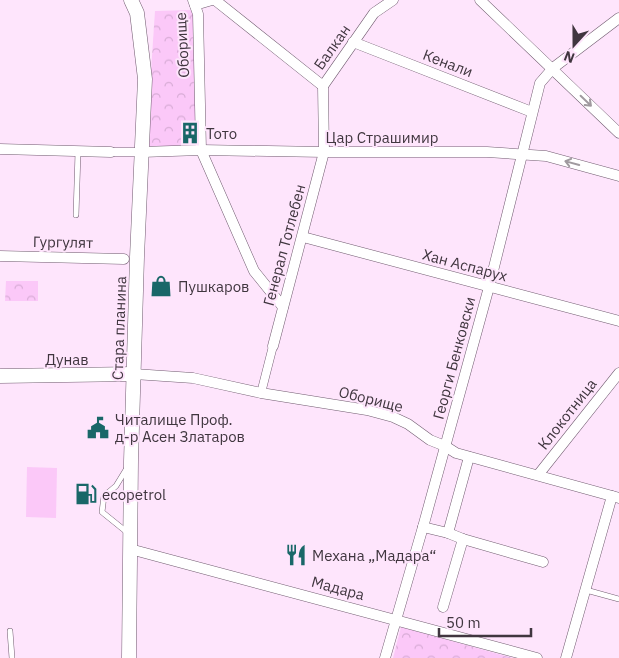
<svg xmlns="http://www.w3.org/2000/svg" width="619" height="658" viewBox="0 0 619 658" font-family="'IBM Plex Sans',sans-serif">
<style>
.green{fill:#fbc8f8}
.forest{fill:url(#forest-crowns)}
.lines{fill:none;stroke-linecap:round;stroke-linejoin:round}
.service-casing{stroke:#715c70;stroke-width:6}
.pedestrian-casing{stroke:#715c70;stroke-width:9}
.minor-casing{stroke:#715c70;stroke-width:11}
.secondary-casing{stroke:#715c70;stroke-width:15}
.service{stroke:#fff;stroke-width:5}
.pedestrian{stroke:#fff;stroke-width:8}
.minor{stroke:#fff;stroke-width:10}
.secondary{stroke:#fff;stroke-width:14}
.oneway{stroke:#a09a9f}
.labels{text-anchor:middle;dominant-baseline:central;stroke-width:4;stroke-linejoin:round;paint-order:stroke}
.street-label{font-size:15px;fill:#40363f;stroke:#fee5fc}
.poi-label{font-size:15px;fill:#40363f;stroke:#fee5fc;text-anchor:start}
</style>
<defs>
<pattern id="forest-crowns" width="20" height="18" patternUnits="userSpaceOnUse" patternTransform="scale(1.25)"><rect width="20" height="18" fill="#fbc8f8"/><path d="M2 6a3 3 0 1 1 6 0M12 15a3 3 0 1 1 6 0" fill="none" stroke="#d8acd6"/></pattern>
</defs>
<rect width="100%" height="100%" fill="#fee5fc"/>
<polygon class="green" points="27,467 57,468 56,518 26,517"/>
<g class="forest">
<polygon points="192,10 195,31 196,146 146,147 155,11"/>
<polygon points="6,281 38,281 38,301 5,301"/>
<polygon points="401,627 513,658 393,658"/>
</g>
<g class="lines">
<g class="service-casing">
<g id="service">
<polyline points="76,215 78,152"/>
<polyline points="127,468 116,486 104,496 102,512 128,533"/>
<polyline points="586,590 619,599"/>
<polyline points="10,631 12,658"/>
</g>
</g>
<g class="pedestrian-casing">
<g id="pedestrian">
<polyline points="111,152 142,152"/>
<polyline points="261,393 273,346"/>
</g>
</g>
<g class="minor-casing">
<g id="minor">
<polyline points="193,0 198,14 201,150 254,271 283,307"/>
<polyline points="215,0 323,86"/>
<polyline points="480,0 619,133"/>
<polyline points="195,5 212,0"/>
<polyline points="353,42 532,112"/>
<polyline points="0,149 111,152"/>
<polyline points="142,152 201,150 324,152 487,152 546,156 619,176"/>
<polyline points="303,237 619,321"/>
<polyline points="0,256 124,259"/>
<polyline points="273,346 324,152 323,86 374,13 393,0"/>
<polyline points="134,374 193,378 261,393 367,410 393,417 408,424 430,440 445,446 456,453 619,498"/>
<polyline points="538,475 619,373"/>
<polyline points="423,527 448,533 463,539 543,562"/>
<polyline points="448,533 469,457"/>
<polyline points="130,549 537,658"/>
<polyline points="443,607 463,539"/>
<polyline points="385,658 423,527 489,287 540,83 553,68 619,18"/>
<polyline points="566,658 612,496"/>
</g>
</g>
<g class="secondary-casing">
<g id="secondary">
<polyline points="0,376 134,374"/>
<polyline points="129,658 131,461 137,257 145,79 137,13 131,0"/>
</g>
</g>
<use href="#service" class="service"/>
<use href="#pedestrian" class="pedestrian"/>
<use href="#minor" class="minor"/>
<use href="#secondary" class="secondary"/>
</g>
<defs><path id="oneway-shaft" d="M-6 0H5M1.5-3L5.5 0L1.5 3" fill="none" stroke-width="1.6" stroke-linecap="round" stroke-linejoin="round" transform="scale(1.25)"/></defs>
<g class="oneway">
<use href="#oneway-shaft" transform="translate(586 101) rotate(44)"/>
<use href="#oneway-shaft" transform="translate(572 163) rotate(-165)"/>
</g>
<defs>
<g id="building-bare" transform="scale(1.725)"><path d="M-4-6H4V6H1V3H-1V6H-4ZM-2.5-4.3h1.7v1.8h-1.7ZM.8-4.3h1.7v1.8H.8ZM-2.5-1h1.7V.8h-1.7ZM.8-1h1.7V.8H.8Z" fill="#196768" stroke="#fee5fc" stroke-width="2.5" paint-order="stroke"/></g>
<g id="shop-bare" transform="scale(1.725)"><path d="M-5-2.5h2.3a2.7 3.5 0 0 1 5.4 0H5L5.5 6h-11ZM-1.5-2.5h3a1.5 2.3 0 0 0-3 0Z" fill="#196768" stroke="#fee5fc" stroke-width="2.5" paint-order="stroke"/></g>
<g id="civic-bare" transform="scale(1.725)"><path d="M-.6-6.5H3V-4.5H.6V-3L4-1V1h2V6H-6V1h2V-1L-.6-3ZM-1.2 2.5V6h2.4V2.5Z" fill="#196768" stroke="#fee5fc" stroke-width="2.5" paint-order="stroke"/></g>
<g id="fuel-bare" transform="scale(1.725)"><path d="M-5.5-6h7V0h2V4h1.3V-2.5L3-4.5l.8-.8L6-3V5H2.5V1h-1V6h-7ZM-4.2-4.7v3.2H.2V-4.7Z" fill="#196768" stroke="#fee5fc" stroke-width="2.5" paint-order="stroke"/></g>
<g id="restaurant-bare" transform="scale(1.725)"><path d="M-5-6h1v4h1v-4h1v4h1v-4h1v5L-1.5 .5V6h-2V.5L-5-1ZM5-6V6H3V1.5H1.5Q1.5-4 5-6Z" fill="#196768" stroke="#fee5fc" stroke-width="2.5" paint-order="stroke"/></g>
</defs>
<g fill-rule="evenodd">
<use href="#building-bare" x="190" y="133"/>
<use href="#shop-bare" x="161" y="286"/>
<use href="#civic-bare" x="98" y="428"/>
<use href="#fuel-bare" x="86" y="494"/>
<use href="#restaurant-bare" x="296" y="555"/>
</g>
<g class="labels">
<g class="street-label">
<text transform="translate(182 45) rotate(-93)">Оборище</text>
<text transform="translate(332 47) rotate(-55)">Балкан</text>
<text transform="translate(448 63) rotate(21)">Кенали</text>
<text x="382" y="137">Цар Страшимир</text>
<text transform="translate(63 242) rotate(1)">Гургулят</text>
<text transform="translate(284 245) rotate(-75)">Генерал Тотлебен</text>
<text transform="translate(465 265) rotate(15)">Хан Аспарух</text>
<text transform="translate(119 328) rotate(-88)">Стара планина</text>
<text transform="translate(454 358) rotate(-75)">Георги Бенковски</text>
<text x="67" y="359">Дунав</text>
<text transform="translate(371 399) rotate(14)">Оборище</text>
<text transform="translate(567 414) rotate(-52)">Клокотница</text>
<text transform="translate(338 588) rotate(15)">Мадара</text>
</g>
<g class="poi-label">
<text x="206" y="133">Тото</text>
<text x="178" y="286">Пушкаров</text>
<text x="115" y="419">Читалище Проф.<tspan x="115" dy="17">д-р Асен Златаров</tspan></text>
<text x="102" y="494">ecopetrol</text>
<text x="312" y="555">Механа „Мадара“</text>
</g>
</g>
<g transform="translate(574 45) rotate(201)" stroke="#fee5fc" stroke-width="4" paint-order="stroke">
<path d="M0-4L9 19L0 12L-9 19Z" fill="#40363f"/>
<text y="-8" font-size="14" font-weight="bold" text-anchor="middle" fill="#40363f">N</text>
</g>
<path d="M439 628v8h92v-8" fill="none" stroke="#40363f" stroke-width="2.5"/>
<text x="446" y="628" font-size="15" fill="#40363f" stroke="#fee5fc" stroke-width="4" paint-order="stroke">50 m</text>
</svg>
